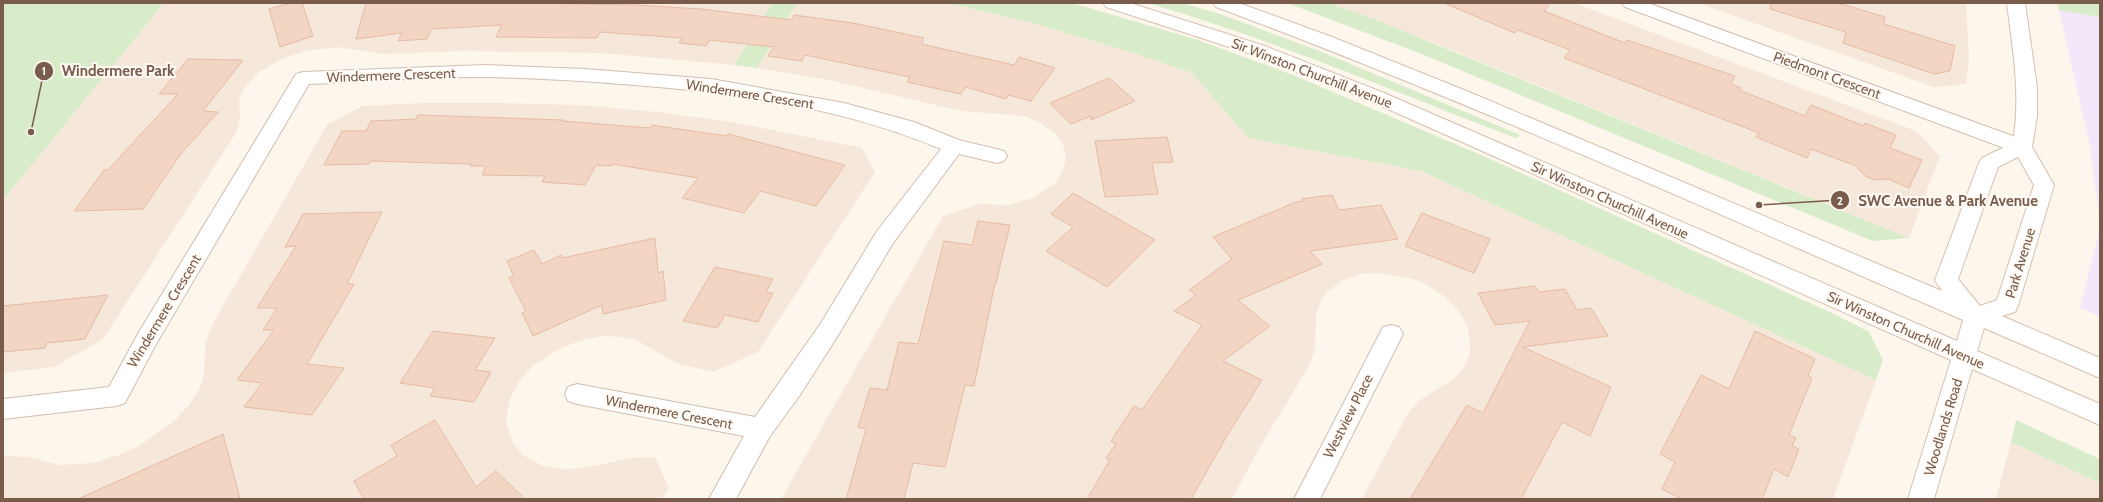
<svg xmlns="http://www.w3.org/2000/svg" width="2103" height="502" viewBox="0 0 2103 502" font-family="Cabin,sans-serif">
<style>
.residential{fill:#f5e8da}
.education{fill:#f3e8fa}
.green{fill:#d8ecc9}
.building{fill:#f3d5c3;stroke:#e6bba3}
.lines{fill:none;stroke-linecap:round;stroke-linejoin:round}
.street-casing{stroke:#d1beb0;stroke-width:2}
.secondary-casing{stroke:#d6c0b0;stroke-width:2}
.street{fill:#fff;fill-rule:evenodd}
.secondary{fill:#fff;fill-rule:evenodd}
.labels{text-anchor:middle;dominant-baseline:central;stroke-width:4;stroke-linejoin:round;paint-order:stroke}
.street-label{font-size:14px;fill:#7a5c4d;stroke:#fffaf3}
.leader{fill:none;stroke:#7a5c4d;stroke-width:1.5}
.callout-dot{fill:#7a5c4d;stroke:#fffaf3;stroke-width:1.5}
.mark-label{font-size:12px;text-anchor:middle;font-weight:bold;fill:#fff}
.callout-label{font-size:15px;text-anchor:middle;font-weight:bold;fill:#7a5c4d;stroke:#fffaf3;stroke-width:4;stroke-linejoin:round;paint-order:stroke}
</style>
<rect width="100%" height="100%" fill="#fdf6ec"/>
<g class="residential">
<polygon points="164,3 772,3 734,65 601,53 463,51 382,54 337,47 305,51 279,60 258,73 242,91 239,101 240,116 236,133 103,339 54,367 3,373 3,200"/>
<polygon points="797,3 946,3 1029,22 1124,50 1192,73 1248,138 1421,171 1876,380 1833,499 1362,499 1407,415 1420,400 1449,382 1461,372 1469,356 1470,349 1469,334 1466,323 1457,309 1444,296 1424,283 1410,278 1378,273 1360,274 1342,281 1326,293 1320,302 1316,315 1315,349 1309,366 1258,450 1232,499 781,499 943,216 979,204 1009,205 1033,198 1055,183 1062,173 1066,158 1064,147 1056,134 1039,122 1024,116 961,111 825,79 757,68"/>
<polygon points="1329,3 1574,3 1916,131 1940,156 1909,238 1435,43"/>
<polygon points="1698,3 1966,3 1969,59 1966,84 1934,87"/>
<polygon points="422,103 502,103 580,105 657,112 732,122 862,148 875,172 758,352 713,372 677,363 636,340 623,337 603,336 579,341 555,351 534,365 520,380 509,401 506,422 513,443 523,455 543,466 562,469 583,468 632,458 655,457 669,488 662,499 3,499 3,456 28,457 59,465 92,463 122,454 139,446 174,421 189,405 200,388 204,375 205,343 212,325 327,125 362,106"/>
<polygon points="2011,442 2100,483 2100,499 1996,499"/>
</g>
<g class="education">
<polygon points="2059,10 2100,17 2100,224 2090,146"/>
<polygon points="2100,228 2100,316 2080,308"/>
</g>
<g class="green">
<polygon points="3,3 164,3 3,200"/>
<polygon points="772,3 797,3 757,68 734,65"/>
<polygon points="946,3 1072,3 1195,39 1293,75 1481,155 1832,313 1869,332 1883,360 1876,380 1421,171 1248,138 1192,73 1124,50 1029,22"/>
<path d="M1147,3H1183L1220,14L1322,52L1520,135L1516,138C1394,92 1273,39 1147,3Z"/>
<polygon points="1287,3 1329,3 1374,19 1909,238 1873,241 1419,53"/>
<polygon points="2057,3 2100,3 2100,17 2059,10"/>
<polygon points="2016,420 2100,459 2100,483 2011,442"/>
</g>
<g class="building">
<polygon points="291,3 302,3 313,36 280,47 269,9"/>
<polygon points="366,3 527,3 636,5 700,9 791,20 794,15 853,23 924,38 921,44 1014,65 1019,57 1055,68 1031,101 1009,95 1006,99 966,87 961,94 907,82 910,77 805,55 802,61 768,56 774,47 710,40 706,46 679,43 682,38 600,32 597,38 496,37 502,25 431,29 427,39 398,41 402,33 356,39"/>
<polygon points="1444,3 1550,3 1544,11 1625,43 1627,40 1735,76 1731,84 1741,88 1739,90 1805,116 1811,105 1864,126 1865,123 1896,135 1890,148 1922,160 1909,188 1888,179 1875,180 1865,176 1856,166 1811,149 1807,158 1756,137 1759,133 1564,58 1570,50 1518,30 1515,33"/>
<polygon points="1771,3 1838,3 1885,17 1884,24 1955,46 1950,71 1934,74 1843,43 1846,32 1770,9"/>
<polygon points="188,59 243,60 203,111 218,112 180,155 143,209 74,211 104,170 108,170 178,94 159,94"/>
<polygon points="1109,78 1135,101 1091,120 1091,116 1071,124 1050,103"/>
<polygon points="418,115 563,120 562,121 650,128 652,125 726,136 728,134 845,165 816,206 760,191 744,213 682,198 698,178 612,164 611,166 596,165 585,185 542,182 545,176 482,175 486,166 470,166 471,164 370,161 369,164 324,165 342,131 366,131 371,121 416,119"/>
<polygon points="1167,137 1173,162 1152,163 1158,194 1105,197 1095,141"/>
<polygon points="1073,193 1155,240 1107,287 1046,251 1073,227 1051,214"/>
<polygon points="1332,195 1339,210 1381,205 1398,239 1310,251 1322,264 1238,300 1270,326 1223,361 1262,380 1228,434 1191,499 1087,499 1110,460 1106,458 1116,444 1111,441 1134,406 1142,410 1202,325 1174,311 1196,295 1189,290 1232,259 1213,237 1296,202 1303,201 1301,199"/>
<polygon points="382,212 347,284 354,284 307,364 344,368 312,415 244,407 262,383 237,380 274,330 263,330 277,308 257,308 296,246 285,247 303,214"/>
<polygon points="1422,213 1490,239 1474,273 1405,246"/>
<polygon points="978,221 1010,225 996,283 995,283 974,386 965,385 945,467 913,463 904,499 846,499 866,429 858,427 870,388 887,390 899,342 918,344 944,241 972,245"/>
<polygon points="655,238 658,273 663,271 666,300 603,314 602,305 533,336 522,313 526,311 509,278 514,276 507,261 534,250 542,264 561,255 562,258"/>
<polygon points="715,267 773,279 766,292 773,293 758,322 725,315 717,328 683,321"/>
<polygon points="1535,286 1539,292 1565,289 1577,310 1591,308 1608,336 1523,347 1611,387 1590,436 1562,422 1521,499 1410,499 1467,405 1483,413 1530,321 1495,325 1478,293"/>
<polygon points="108,295 85,339 47,343 45,348 3,352 3,306"/>
<polygon points="433,331 495,338 475,370 491,372 474,402 430,396 435,388 400,383"/>
<polygon points="1755,331 1815,359 1808,376 1812,378 1789,435 1796,438 1792,446 1799,449 1788,477 1774,469 1762,499 1681,499 1662,489 1675,462 1660,454 1701,375 1729,389"/>
<polygon points="435,420 476,487 496,471 525,499 364,499 354,481 397,456 391,445"/>
<polygon points="223,434 240,499 78,499"/>
</g>
<g class="lines">
<g class="street-casing">
<g id="street">
<polygon points="1622,3 1648,3 2029,142 2032,147 2029,152 2022,154 2015,152 1625,7"/>
<path d="M485,65L585,69L711,79L844,103L914,122L959,140L1004,151L1007,156L1004,161L997,163L959,154L893,243L837,337L800,395L770,436L736,499H709L744,436L577,404L568,401L565,394L568,387L577,384L755,417L821,323L877,231L941,149C843,108 739,93 634,85C585,81 535,78 486,77C427,76 368,82 309,84L155,346L125,403L116,406L3,419V399L109,387L139,332L296,74L303,72Z"/>
<polygon points="1391,325 1399,327 1403,334 1320,499 1294,499 1383,327"/>
</g>
</g>
<g class="secondary-casing">
<path id="secondary" d="M1103,3H1130L1265,46L1384,93L1957,341L1963,320C1715,213 1469,101 1216,7L1213,3H1239L1332,37L1469,92L1942,291L1935,280L1979,163L1982,158L2013,143C2021,93 2013,53 2007,3H2025L2037,87V116L2032,147L2054,185L2018,306L2015,312L2002,316L2100,358V378L1984,328L1977,351L2100,404V425L1972,369L1934,499H1908L1951,360L1370,101L1251,54L1106,7ZM2018,157L2034,185L1997,300L1980,306L1958,279L1998,167Z"/>
</g>
<use href="#street" class="street"/>
<use href="#secondary" class="secondary"/>
</g>
<g class="labels">
<g class="street-label">
<text transform="translate(1312 73) rotate(21)">Sir Winston Churchill Avenue</text>
<text transform="translate(391 75) rotate(-2)">Windermere Crescent</text>
<text transform="translate(1827 75) rotate(20)">Piedmont Crescent</text>
<text transform="translate(750 94) rotate(9)">Windermere Crescent</text>
<text transform="translate(1610 200) rotate(24)">Sir Winston Churchill Avenue</text>
<text transform="translate(2020 263) rotate(-73)">Park Avenue</text>
<text transform="translate(164 311) rotate(-59)">Windermere Crescent</text>
<text transform="translate(1906 330) rotate(24)">Sir Winston Churchill Avenue</text>
<text transform="translate(669 412) rotate(11)">Windermere Crescent</text>
<text transform="translate(1348 416) rotate(-63)">Westview Place</text>
<text transform="translate(1943 427) rotate(-73)">Woodlands Road</text>
</g>
</g>
<path class="leader" d="M31 132L44 71M1759 205L1840 200"/>
<g class="callout-dot">
<circle cx="31" cy="132" r="4"/>
<circle cx="1759" cy="205" r="4"/>
<circle cx="44" cy="71" r="10"/>
<circle cx="1840" cy="200" r="10"/>
</g>
<g class="mark-label">
<text x="44" y="75">1</text>
<text x="1840" y="205">2</text>
</g>
<g class="callout-label">
<text x="118" y="76">Windermere Park</text>
<text x="1948" y="206">SWC Avenue &amp; Park Avenue</text>
</g>
<rect width="2103" height="502" fill="none" stroke="#7a5c4d" stroke-width="8"/>
</svg>
